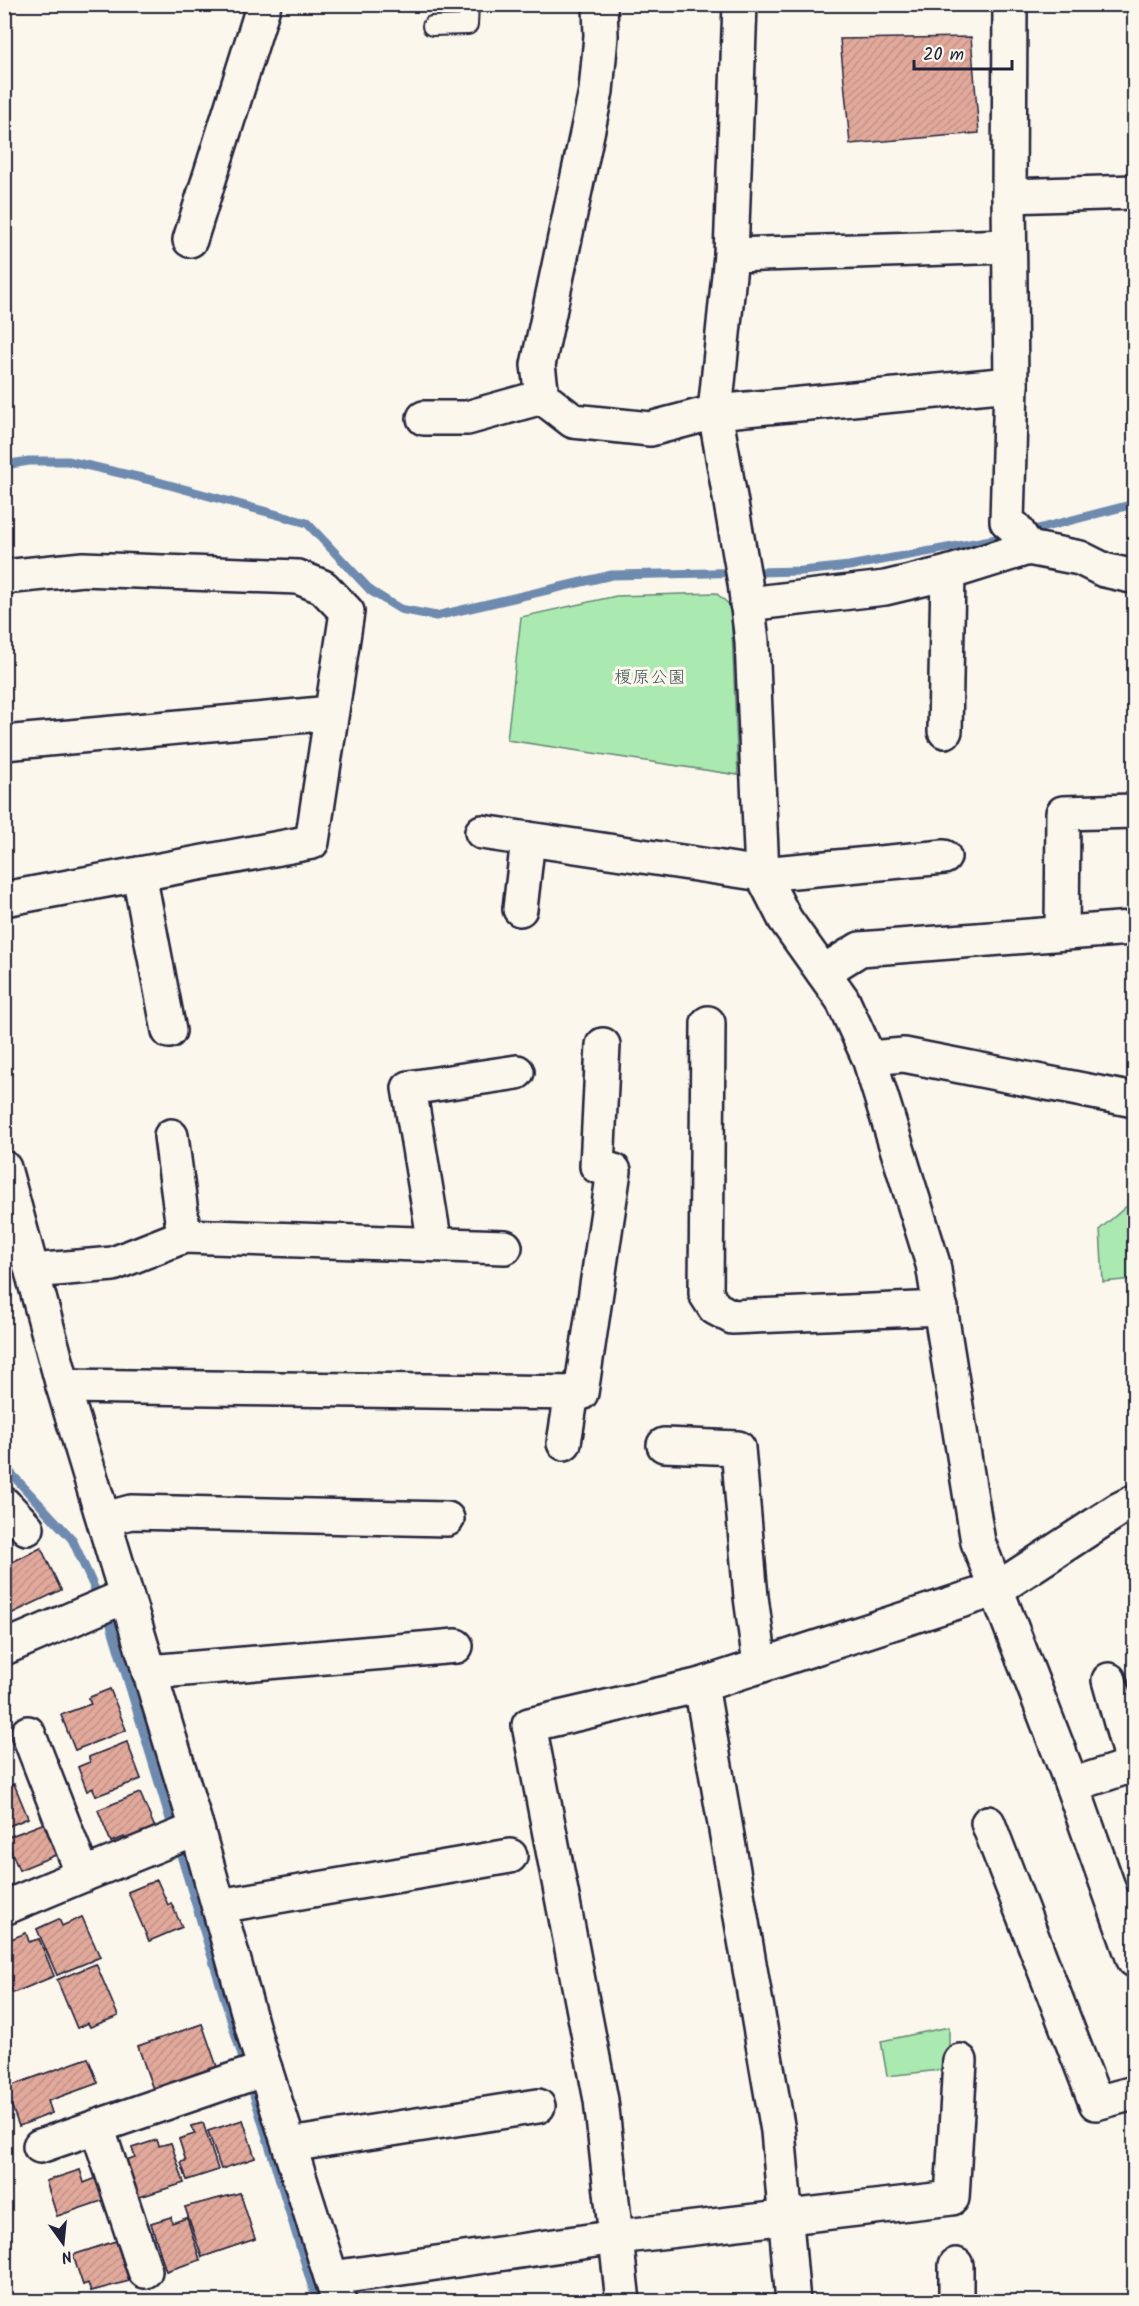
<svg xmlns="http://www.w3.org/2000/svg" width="1139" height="2306" viewBox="0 0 1139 2306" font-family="Kalam,'Klee One',sans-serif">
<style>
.green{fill:#aae9b0;stroke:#668676;stroke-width:1.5}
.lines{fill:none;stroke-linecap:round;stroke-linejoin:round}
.stream{stroke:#6e8baf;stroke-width:9}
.building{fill:url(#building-hatch);stroke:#22223b;stroke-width:1.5}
.lane-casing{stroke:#22223b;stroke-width:22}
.street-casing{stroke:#22223b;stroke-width:38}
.lane{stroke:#fbf7ec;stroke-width:18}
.street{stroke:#fbf7ec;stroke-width:33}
.labels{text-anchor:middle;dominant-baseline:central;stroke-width:6;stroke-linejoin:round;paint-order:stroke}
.park-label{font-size:18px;fill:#445458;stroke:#fbf7ec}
</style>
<defs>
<pattern id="building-hatch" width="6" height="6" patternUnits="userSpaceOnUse" patternTransform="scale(1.5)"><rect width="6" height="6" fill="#e1a99b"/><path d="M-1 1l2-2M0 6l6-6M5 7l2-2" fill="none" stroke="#c19186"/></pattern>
</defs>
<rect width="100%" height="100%" fill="#fbf7ec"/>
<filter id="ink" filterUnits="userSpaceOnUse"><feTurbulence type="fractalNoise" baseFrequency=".0167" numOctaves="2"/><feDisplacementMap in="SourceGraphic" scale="12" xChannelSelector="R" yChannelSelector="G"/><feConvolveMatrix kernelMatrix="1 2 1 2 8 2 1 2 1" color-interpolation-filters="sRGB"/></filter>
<g filter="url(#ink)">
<g class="green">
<polygon points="716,593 731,606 738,775 507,740 521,617 616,596"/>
<polygon points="1134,1200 1134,1279 1103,1282 1100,1229"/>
<polygon points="949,2027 949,2069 887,2076 881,2041"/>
</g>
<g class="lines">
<g class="stream">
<polyline points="4,465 29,461 68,461 155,481 307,523 371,591 400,609 436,616 612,575 802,571 849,566 1013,536"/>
<polyline points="1026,532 1134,504"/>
<polyline points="4,1466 72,1539 110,1622 317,2302"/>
</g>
</g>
<g class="building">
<polygon points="971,37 979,133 850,144 840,39"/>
<polygon points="41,1548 61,1590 4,1617 4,1566"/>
<polygon points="41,1548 61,1590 4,1617 4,1566"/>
<polygon points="110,1689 126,1730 75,1750 61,1715 91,1704 88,1698"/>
<polygon points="110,1689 126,1730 75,1750 61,1715 91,1704 88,1698"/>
<polygon points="127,1742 141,1779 96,1796 93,1788 87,1791 78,1767 90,1762 89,1757"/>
<polygon points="127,1742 141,1779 96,1796 93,1788 87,1791 78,1767 90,1762 89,1757"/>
<polygon points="14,1784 28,1818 4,1828 4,1788"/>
<polygon points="14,1784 28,1818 4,1828 4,1788"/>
<polygon points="140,1793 155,1828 125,1840 124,1837 111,1842 98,1810"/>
<polygon points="140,1793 155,1828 125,1840 124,1837 111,1842 98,1810"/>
<polygon points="45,1823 58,1854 19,1870 6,1838"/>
<polygon points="45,1823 58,1854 19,1870 6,1838"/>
<polygon points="157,1880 168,1905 171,1903 182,1927 149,1941 128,1892"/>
<polygon points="157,1880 168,1905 171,1903 182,1927 149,1941 128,1892"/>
<polygon points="82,1917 100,1957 57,1975 37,1929 59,1919 62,1926"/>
<polygon points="82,1917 100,1957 57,1975 37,1929 59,1919 62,1926"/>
<polygon points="26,1933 29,1942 39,1939 54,1976 13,1993 4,1972 4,1942"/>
<polygon points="26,1933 29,1942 39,1939 54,1976 13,1993 4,1972 4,1942"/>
<polygon points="96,1964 118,2016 90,2027 88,2023 77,2028 57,1980"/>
<polygon points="96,1964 118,2016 90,2027 88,2023 77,2028 57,1980"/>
<polygon points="202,2024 217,2067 153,2089 138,2046"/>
<polygon points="202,2024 217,2067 153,2089 138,2046"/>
<polygon points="88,2058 98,2083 48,2101 52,2113 19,2126 5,2088"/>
<polygon points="88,2058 98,2083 48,2101 52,2113 19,2126 5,2088"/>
<polygon points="243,2120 255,2158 221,2169 208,2131"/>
<polygon points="243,2120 255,2158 221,2169 208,2131"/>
<polygon points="203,2123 218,2170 187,2180 181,2162 186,2161 179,2139 195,2134 192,2126"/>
<polygon points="203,2123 218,2170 187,2180 181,2162 186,2161 179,2139 195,2134 192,2126"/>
<polygon points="157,2140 159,2146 171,2143 184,2183 136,2198 124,2161 135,2157 132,2148"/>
<polygon points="157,2140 159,2146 171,2143 184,2183 136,2198 124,2161 135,2157 132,2148"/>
<polygon points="80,2170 84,2183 97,2178 104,2200 57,2216 46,2181"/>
<polygon points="80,2170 84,2183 97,2178 104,2200 57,2216 46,2181"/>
<polygon points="240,2193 255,2239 202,2257 185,2207"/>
<polygon points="240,2193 255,2239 202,2257 185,2207"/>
<polygon points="171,2217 172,2223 187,2218 200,2260 166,2271 151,2223"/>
<polygon points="171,2217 172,2223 187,2218 200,2260 166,2271 151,2223"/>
<polygon points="116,2241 129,2281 91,2291 88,2283 83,2285 73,2255"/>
<polygon points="116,2241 129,2281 91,2291 88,2283 83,2285 73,2255"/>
</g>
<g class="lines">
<g class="lane-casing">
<polyline id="lane" points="432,26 468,25 469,4"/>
</g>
<g class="street-casing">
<g id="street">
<polyline points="740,4 731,255 715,412 745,583 752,641 762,874 785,919 842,999 869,1058 933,1264 978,1542 1072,1785 1134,1960"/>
<polyline points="1010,4 1009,196 1134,192"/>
<polyline points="190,240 264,4"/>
<polyline points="731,255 1009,246"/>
<polyline points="1011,384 1007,521 1016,529 1028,548"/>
<polyline points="542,397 573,421 650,429 715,412 1011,384 1009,196"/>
<polyline points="424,418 467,418 542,397 538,365 596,91 601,36 600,4"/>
<polyline points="4,577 83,569 298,577 323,587 347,612 312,842 4,899"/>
<polyline points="747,604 885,588 948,573 1028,548 1080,558 1104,570 1131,576"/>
<polyline points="945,731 948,573"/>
<polyline points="4,743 331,713"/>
<polyline points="482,832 762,874 944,857"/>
<polyline points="139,874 169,1031"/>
<polyline points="520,909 528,839"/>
<polyline points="1062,932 1063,813 1134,811"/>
<polyline points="823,972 860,949 1131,928"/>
<polyline points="708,1023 706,1294 715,1308 732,1317 941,1308"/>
<polyline points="869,1058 904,1055 1134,1100"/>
<polyline points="171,1136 184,1236"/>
<polyline points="4,1168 63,1386 197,1829 257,2044 339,2302"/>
<polyline points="435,1244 409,1088 517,1072"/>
<polyline points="32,1271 113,1264 184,1236 505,1247"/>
<polyline points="63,1386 581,1393 614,1171 597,1166 603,1045"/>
<polyline points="564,1443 572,1393"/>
<polyline points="664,1445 738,1448 751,1597 760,1664"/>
<polyline points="4,1504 27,1528"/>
<polyline points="105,1519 131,1512 447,1519"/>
<polyline points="4,1648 126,1596"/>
<polyline points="149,1672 456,1646"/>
<polyline points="1109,1680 1134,1769"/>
<polyline points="701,1685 778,2131 793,2302"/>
<polyline points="1072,1785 1133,1765"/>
<polyline points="988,1823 1096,2103 1134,2093"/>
<polyline points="83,1875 197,1829"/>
<polyline points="219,1906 510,1856"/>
<polyline points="4,1908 83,1875 28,1733"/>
<polyline points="97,2127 145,2271"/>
<polyline points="290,2145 538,2106"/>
<polyline points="40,2146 265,2069"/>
<polyline points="956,2265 956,2302"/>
<polyline points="332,2278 617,2237 952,2198 960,2061"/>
<polyline points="623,2302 601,2100 529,1725 701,1685 997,1589 1118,1510 1134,1502"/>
</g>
</g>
<use href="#lane" class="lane"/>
<use href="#street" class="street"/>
</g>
</g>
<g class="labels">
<g class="park-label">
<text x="650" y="678">榎原公園</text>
</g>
</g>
<rect width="1139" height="2306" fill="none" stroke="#fbf7ec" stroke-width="24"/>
<rect x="12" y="12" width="1115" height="2282" fill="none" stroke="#22223b" stroke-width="2" filter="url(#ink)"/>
<g transform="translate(63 2243) rotate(165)" stroke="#fbf7ec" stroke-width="4.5" paint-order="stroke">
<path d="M0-4.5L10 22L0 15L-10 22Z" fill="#22223b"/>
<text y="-9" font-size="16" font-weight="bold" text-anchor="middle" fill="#22223b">N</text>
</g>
<path d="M914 60v9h98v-9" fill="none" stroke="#22223b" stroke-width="3"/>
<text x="923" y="60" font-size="18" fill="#22223b" stroke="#fbf7ec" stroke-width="4.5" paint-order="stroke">20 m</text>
</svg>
